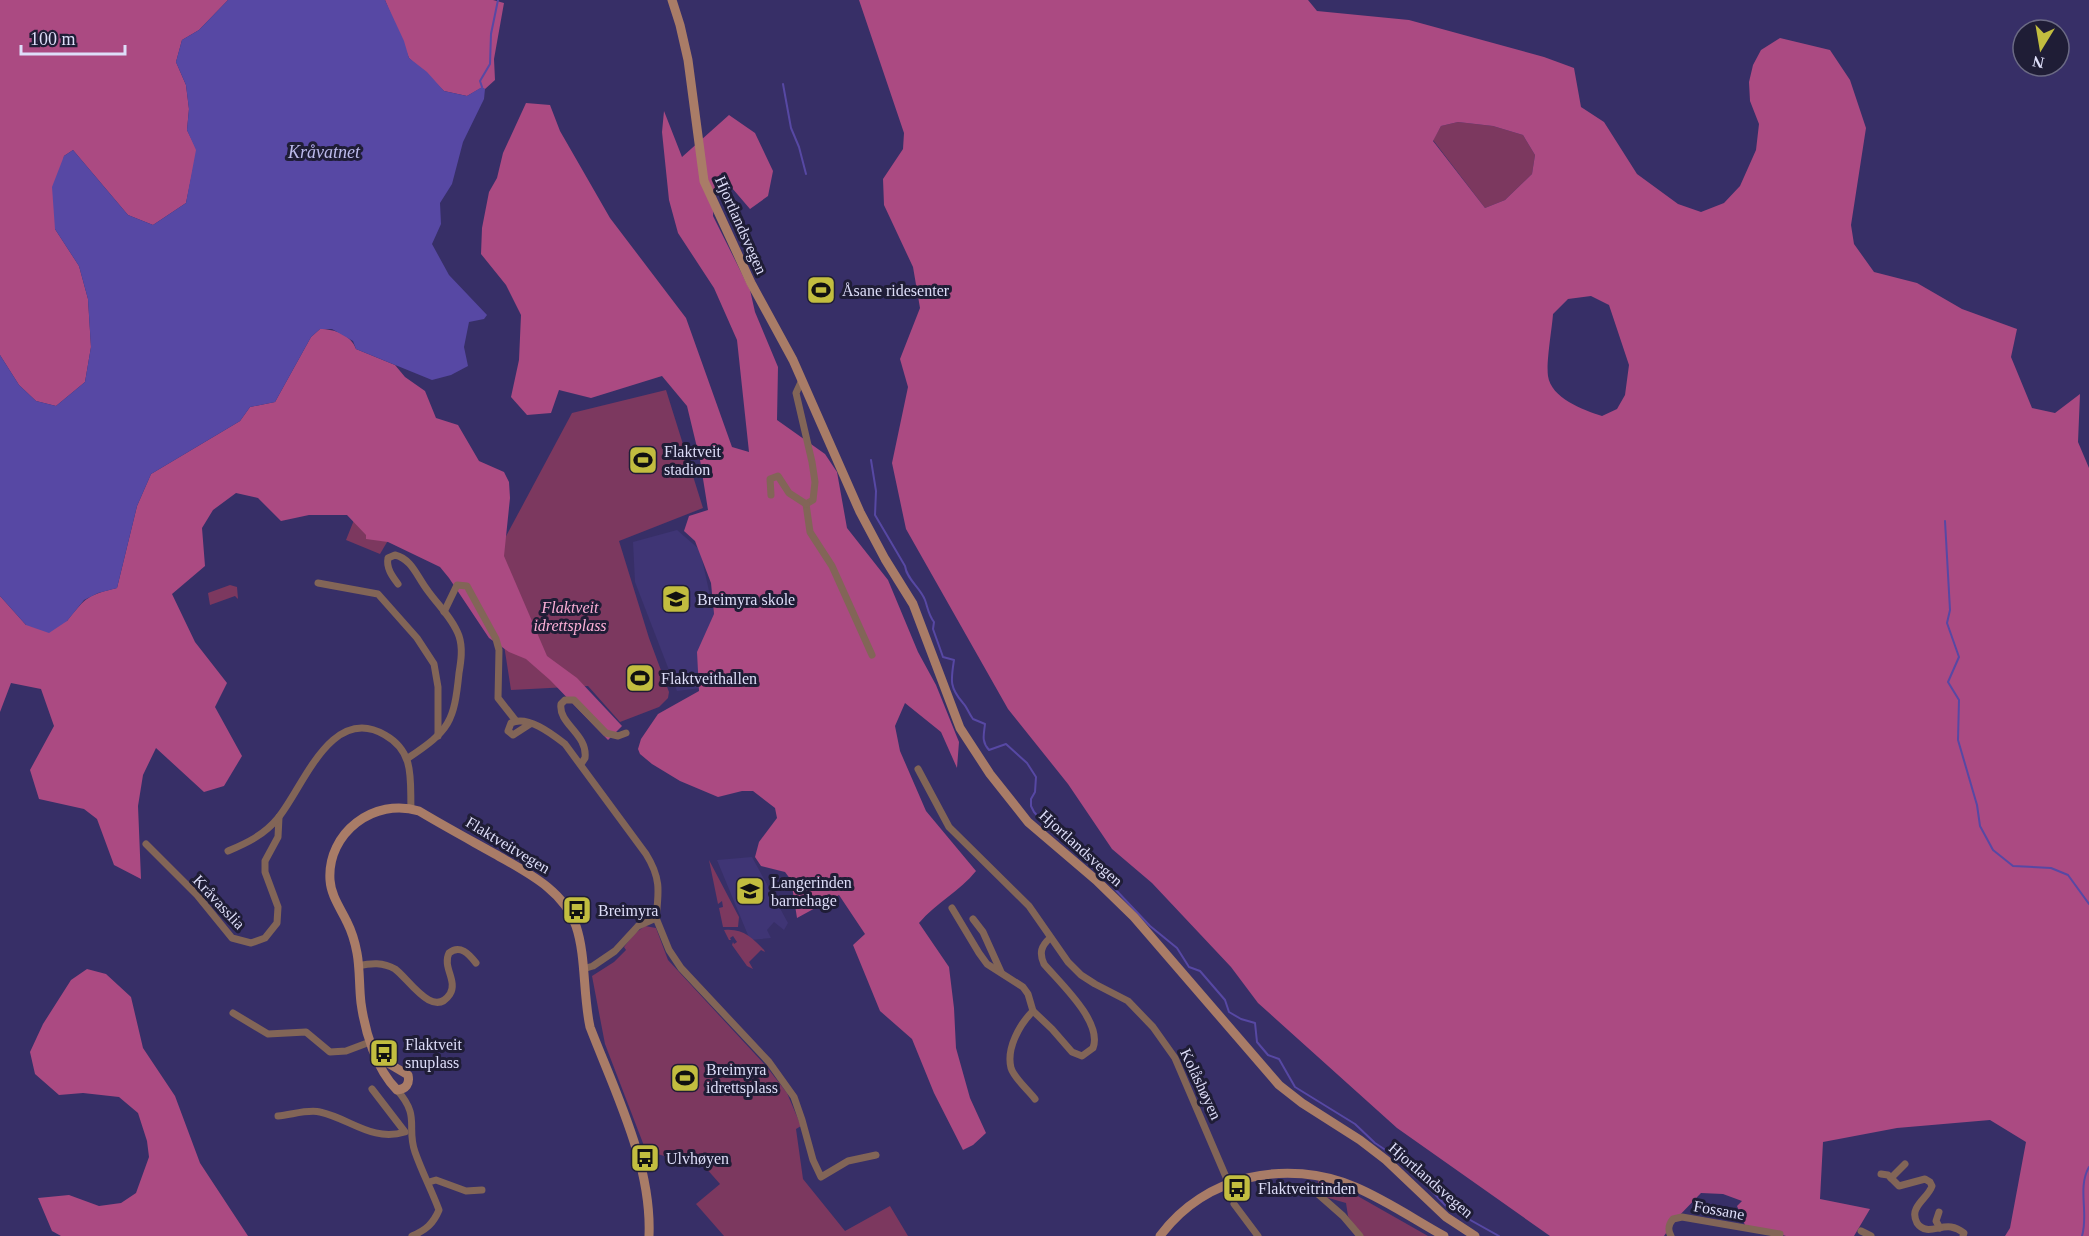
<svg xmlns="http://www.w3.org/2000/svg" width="2089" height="1236" viewBox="0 0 2089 1236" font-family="'Times New Roman',serif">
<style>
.built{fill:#3f3575}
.green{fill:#7c385f}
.forest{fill:#ab4a82;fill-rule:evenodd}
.water{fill:#5748a4}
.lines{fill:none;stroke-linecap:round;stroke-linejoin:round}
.stream{stroke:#5748a4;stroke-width:2}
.street{stroke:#826557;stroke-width:7}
.secondary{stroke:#a97c67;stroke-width:9}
.labels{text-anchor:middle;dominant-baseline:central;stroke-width:6;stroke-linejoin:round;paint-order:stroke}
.street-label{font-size:16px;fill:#dedef9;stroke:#1f1d36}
.poi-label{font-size:16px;fill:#dedef9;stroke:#1f1d36;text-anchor:start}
.park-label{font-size:16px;font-style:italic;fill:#fcafd7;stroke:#1f1d36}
.water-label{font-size:18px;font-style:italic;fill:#bcbaeb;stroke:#1f1d36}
</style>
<rect width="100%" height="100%" fill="#372f67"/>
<g class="built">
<polygon points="677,530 700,550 720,641 701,688 677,691 635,582 633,542"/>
<polygon points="752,857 788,923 784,930 774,922 767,930 771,938 750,940 717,860"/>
</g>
<g class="green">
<polygon points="1458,122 1493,126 1523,135 1535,155 1532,174 1505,200 1485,208 1433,140 1441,126"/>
<polygon points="666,390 703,508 619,541 649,638 669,692 668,698 659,707 620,722 588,686 511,690 504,645 496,555 572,413"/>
<polygon points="354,520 390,537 380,554 346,540"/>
<polygon points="230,585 237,587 238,599 235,596 210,605 208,593"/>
<polygon points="709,860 739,917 738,927 723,927 719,908 723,907 722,901 718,904"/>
<polygon points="645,926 656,928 668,960 766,1066 787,1093 801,1126 796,1129 803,1179 845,1231 890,1206 908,1236 724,1236 696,1204 720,1184 705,1167 646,1151 605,1044 592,976 614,962 626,950 624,947 634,934"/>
<path d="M724,930C742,928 752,937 764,950L765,952L761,950L749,962L753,969L747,966L732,945L733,942L734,944L737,942L733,936L730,938L731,940H729Z"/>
<polygon points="1318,1181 1347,1190 1428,1236 1362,1236 1348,1216 1346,1203 1325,1197 1318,1190"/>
</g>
<g class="forest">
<polygon points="0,0 228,0 199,30 182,40 176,62 186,85 189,109 187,130 197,150 186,203 153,225 128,215 73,150 64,156 55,229 79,266 88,299 91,347 85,382 56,406 36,401 19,385 0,355"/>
<polygon points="385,0 493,0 504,3 494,59 495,80 485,89 481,88 467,96 444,91 409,58"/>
<path d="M859,0H1308L1317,11L1409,20L1544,57L1574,68L1581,107L1604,122L1637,174L1678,204L1701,212L1724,203L1740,186L1756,150L1759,124L1750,101L1749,82L1753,65L1761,50L1780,38L1830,50L1850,80L1866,128L1851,225L1854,244L1874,272L1917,283L1962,309L2017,329L2011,357L2032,408L2055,413L2080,394L2078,442L2089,468V1236H2005L2010,1228L2026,1142L1990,1120L1897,1128L1823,1142L1820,1199L1870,1209L1854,1236H1786L1745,1225L1737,1206L1742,1201L1723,1194L1701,1193L1676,1219L1664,1236H1550L1397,1128L1258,1003L1231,967L1152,883L1112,849L1068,784L1008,709L906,529L892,463L908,387L900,359L920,308L913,267L884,205L883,179L903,149L904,133ZM1458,122L1493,126L1523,135L1535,155L1532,174L1505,200L1485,208L1433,141L1441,126ZM1591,296L1609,305L1629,365L1625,395L1617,409L1602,416C1583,410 1551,398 1548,376C1546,362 1552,329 1553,314L1568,299Z"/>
<path d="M526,103L550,105L560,131L610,218L686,318L732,447L749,452L737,340L714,288L678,233L669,200L662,132L664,111L682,157L729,115L755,133L773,171L768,196L750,209L720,174L715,186L713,216L750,290L755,312L778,367L777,420L825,454L837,472L847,528L888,580L918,652L936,685L959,742L957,768L941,732L905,703L895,726L900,751L926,811L976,871C960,891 936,903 919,923L949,967L954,1008L956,1048L970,1098L986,1133L973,1145L963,1150L934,1093L912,1039L880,1011L853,945L865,934L839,895L797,918L791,880L785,872L761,866L755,857L759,842L777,818L775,808L753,791H742L718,797L680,781L652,764L640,754L638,749L641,739L658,714L699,691L697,652L714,614L711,583L695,541L684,531L689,516L708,510L700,460L687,406L662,376L591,398L559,390L551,413L527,415L511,397L519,360L521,315L506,285L481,254L482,228L489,192L497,178L503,153Z"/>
<path d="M320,329C335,329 351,335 356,349L395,365L405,377L425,391L436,418L458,425L479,461L504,472L509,482L510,498L504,556L547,656L577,678L622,726L608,740L550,680L526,659L509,652L489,638L449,578L440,567L388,542L366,539V535L347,515H309L281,521L258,498L236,493L213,510L202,528L205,566L172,594L195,642L227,683L215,707L242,756L224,786L204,792L156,748L143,775L138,806L141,879L114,865L97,819L84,809L39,799L30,770L54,726L41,689L11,683L0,712V596L26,625L67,621C86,597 88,595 117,588L137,506L151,474L240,421L250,407L275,402L311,337Z"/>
<polygon points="87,969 106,974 131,997 143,1048 175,1096 200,1163 248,1236 61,1236 52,1231 38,1198 69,1195 99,1206 121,1203 136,1193 149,1157 147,1141 138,1113 119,1097 83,1093 59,1095 35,1074 30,1052 43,1024 71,980"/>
</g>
<polygon class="water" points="228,0 385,0 404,41 409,58 427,72 444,91 467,96 482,87 485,89 484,99 463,142 452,184 440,203 441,224 432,244 449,275 487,315 484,319 469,322 464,347 468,366 451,375 432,380 356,349 353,341 332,329 320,329 311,337 275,402 250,407 240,421 151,474 137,506 117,588 98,593 84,600 67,621 49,633 26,625 0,596 0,355 19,385 36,401 56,406 85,382 91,347 88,299 79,266 55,229 52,187 64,156 73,150 128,215 153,225 186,203 196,150 187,130 189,109 186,85 176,62 182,40 199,30"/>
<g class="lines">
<g class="stream">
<polyline points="783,84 791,128 799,147 806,174"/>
<polyline points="482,87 480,81 490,64 491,34 498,0"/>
<path d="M871,460L876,491L875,515L905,566C907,580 920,587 925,600C928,608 928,614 934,622L933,629L943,657L954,660C951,680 949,687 963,703C967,707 969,714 973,719L985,724C984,734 981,741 989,750L1006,744L1027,763L1036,777L1035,792L1031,799V806L1034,812L1042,821L1076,848L1150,926L1177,948L1189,967L1200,971L1225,1000L1229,1012L1241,1019L1255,1023L1257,1042L1268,1055L1279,1059L1295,1087L1355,1124L1375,1143L1405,1163L1447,1207L1499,1236"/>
<polyline points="1945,521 1950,610 1947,623 1959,657 1948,682 1959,700 1958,740 1977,805 1980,826 1993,850 2013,866 2051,868 2068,875 2089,904"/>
<path d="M2082,1236C2089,1214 2077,1188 2089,1167"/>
</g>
<g class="street">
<polyline points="802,380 796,393 812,462 815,482 813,500 806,504 810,532 832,566 872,655"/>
<polyline points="771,495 770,479 778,476 789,493 806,504"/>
<polyline points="318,583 378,594 417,638 434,664 438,687 438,736"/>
<path d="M398,584C392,576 386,568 388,558L395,555C412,559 417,577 428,591C438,605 453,619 459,636C463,648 461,661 459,673C454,722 450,730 408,758"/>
<polyline points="444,612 457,585 467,586 496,639 499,650 498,698 516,721"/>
<path d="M530,724L513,735L508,731L511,723C528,715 552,734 565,744L646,854C661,878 659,891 656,918"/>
<path d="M581,764L585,758C588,734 558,724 561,704L565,700H574L606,733L618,736L626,733"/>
<polyline points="918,769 949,827 1029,906 1068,962 1081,975 1095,984 1128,1001 1153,1027 1175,1058 1229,1184"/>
<polyline points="146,844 197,895 232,938 251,943 265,938 277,923 278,907 265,872 265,861 278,837 279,817"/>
<path d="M228,851C247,843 264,835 278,818C303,788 331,703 385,735C415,752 410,779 411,809"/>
<path d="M952,908L979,953L987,964L1023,987L1028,994L1033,1011L1052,1029L1072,1052L1082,1056L1093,1048C1103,1022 1060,983 1044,964C1039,953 1041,946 1050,938"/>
<polyline points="973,919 983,932 1001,972"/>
<path d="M358,966C371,963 383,962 395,969C408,978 433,1020 450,994C458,981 442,967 449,953C460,944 469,954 476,963"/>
<polyline points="583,969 593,966 615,951 638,926 656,918 669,950 681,968 769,1062 794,1097 802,1120 813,1160 821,1177 848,1161 876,1155"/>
<path d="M1033,1011C1020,1024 1006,1048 1011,1068C1014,1078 1028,1090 1035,1099"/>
<polyline points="233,1013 268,1034 306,1032 330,1052 346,1051 370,1042"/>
<path d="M397,1090C421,1117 406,1126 415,1152C422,1172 432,1191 439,1210C433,1224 426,1230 412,1236"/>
<path d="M278,1116C291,1115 308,1109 320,1112C351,1119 372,1142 405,1132L372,1089"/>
<path d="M1881,1174L1888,1175L1899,1186L1925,1179L1930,1182L1932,1186C1929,1195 1920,1200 1916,1209C1914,1213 1915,1219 1917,1223C1926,1236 1939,1225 1951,1227C1957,1228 1960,1230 1964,1233L1963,1236"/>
<polyline points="1891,1178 1905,1164"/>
<polyline points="429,1182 436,1180 466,1191 482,1190"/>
<polyline points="1315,1190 1318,1194 1343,1216 1360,1236"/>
<polyline points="1234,1204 1258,1236"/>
<polyline points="1939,1212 1936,1221 1940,1228"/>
<polyline points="1861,1231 1871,1236"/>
<path d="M1671,1236C1667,1229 1669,1224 1673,1219L1682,1217L1780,1234"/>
</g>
<g class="secondary">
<polyline points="672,0 680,25 688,60 704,181 751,283 793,360 860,512 885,559 913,604 960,728 990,774 1028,822 1096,880 1134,917 1279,1085 1302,1103 1360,1140 1386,1160 1446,1217 1475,1236"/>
<path d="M376,1056L408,1075C410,1084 406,1089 397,1090C376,1069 365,1032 361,1003C359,986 360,969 357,953C355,942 352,932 347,922C341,909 331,896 330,880C327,833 374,797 419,811C444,826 470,840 495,854C526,872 564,890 576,926C586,955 583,995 590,1027C615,1092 652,1165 649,1236"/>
<path d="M1160,1236C1205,1175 1287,1158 1355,1187C1386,1200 1415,1220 1444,1236"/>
</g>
</g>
<defs>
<g id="stadium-square" transform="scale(1.5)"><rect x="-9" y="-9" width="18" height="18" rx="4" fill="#c2bd3f" stroke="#1f1d36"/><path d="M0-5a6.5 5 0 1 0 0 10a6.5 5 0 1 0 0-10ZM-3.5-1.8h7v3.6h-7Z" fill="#111"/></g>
<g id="school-square" transform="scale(1.5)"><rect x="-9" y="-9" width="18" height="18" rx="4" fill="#c2bd3f" stroke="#1f1d36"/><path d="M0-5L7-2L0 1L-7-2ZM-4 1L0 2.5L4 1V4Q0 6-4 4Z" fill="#111"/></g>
<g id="bus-square" transform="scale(1.5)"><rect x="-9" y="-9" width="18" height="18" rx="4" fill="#c2bd3f" stroke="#1f1d36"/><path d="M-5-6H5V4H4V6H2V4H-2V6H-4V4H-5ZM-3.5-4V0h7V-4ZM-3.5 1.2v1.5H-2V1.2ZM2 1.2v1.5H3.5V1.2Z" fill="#111"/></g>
</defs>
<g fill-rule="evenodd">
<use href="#stadium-square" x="821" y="290"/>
<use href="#stadium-square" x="643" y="460"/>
<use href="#school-square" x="676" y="599"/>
<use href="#stadium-square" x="640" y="678"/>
<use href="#school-square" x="750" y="891"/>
<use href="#bus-square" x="577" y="910"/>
<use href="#bus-square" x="384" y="1053"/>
<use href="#stadium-square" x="685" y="1078"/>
<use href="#bus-square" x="645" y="1158"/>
<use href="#bus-square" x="1237" y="1188"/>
</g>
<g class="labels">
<g class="street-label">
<text transform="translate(741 225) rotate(66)">Hjortlandsvegen</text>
<text transform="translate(508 845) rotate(31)">Flaktveitvegen</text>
<text transform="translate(1081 848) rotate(42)">Hjortlandsvegen</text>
<text transform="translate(219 902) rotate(47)">Kråvasslia</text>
<text transform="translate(1201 1084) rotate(65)">Kolåshøyen</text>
<text transform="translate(1431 1180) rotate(41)">Hjortlandsvegen</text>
<text transform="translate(1719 1210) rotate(10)">Fossane</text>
</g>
<g class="poi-label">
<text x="842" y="290">Åsane ridesenter</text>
<text x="664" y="451">Flaktveit<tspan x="664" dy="18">stadion</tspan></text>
<text x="697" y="599">Breimyra skole</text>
<text x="661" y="678">Flaktveithallen</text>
<text x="771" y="882">Langerinden<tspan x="771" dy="18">barnehage</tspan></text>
<text x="598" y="910">Breimyra</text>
<text x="405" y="1044">Flaktveit<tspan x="405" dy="18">snuplass</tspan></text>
<text x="706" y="1069">Breimyra<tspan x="706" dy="18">idrettsplass</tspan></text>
<text x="666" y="1158">Ulvhøyen</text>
<text x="1258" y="1188">Flaktveitrinden</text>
</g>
<g class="park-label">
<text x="570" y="607">Flaktveit<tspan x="570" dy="18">idrettsplass</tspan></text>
</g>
<g class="water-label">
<text x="324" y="152">Kråvatnet</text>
</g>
</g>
<g transform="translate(2041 48) rotate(191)"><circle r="28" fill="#1f1d36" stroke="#6b6a84" stroke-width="1.5"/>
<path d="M0-4.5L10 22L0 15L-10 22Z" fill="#c2bd3f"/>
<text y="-9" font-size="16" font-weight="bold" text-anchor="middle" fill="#dedef9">N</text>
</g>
<path d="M21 45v9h104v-9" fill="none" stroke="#dedef9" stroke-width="3"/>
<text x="30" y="45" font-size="18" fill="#dedef9" stroke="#1f1d36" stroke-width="4.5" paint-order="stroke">100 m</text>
</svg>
